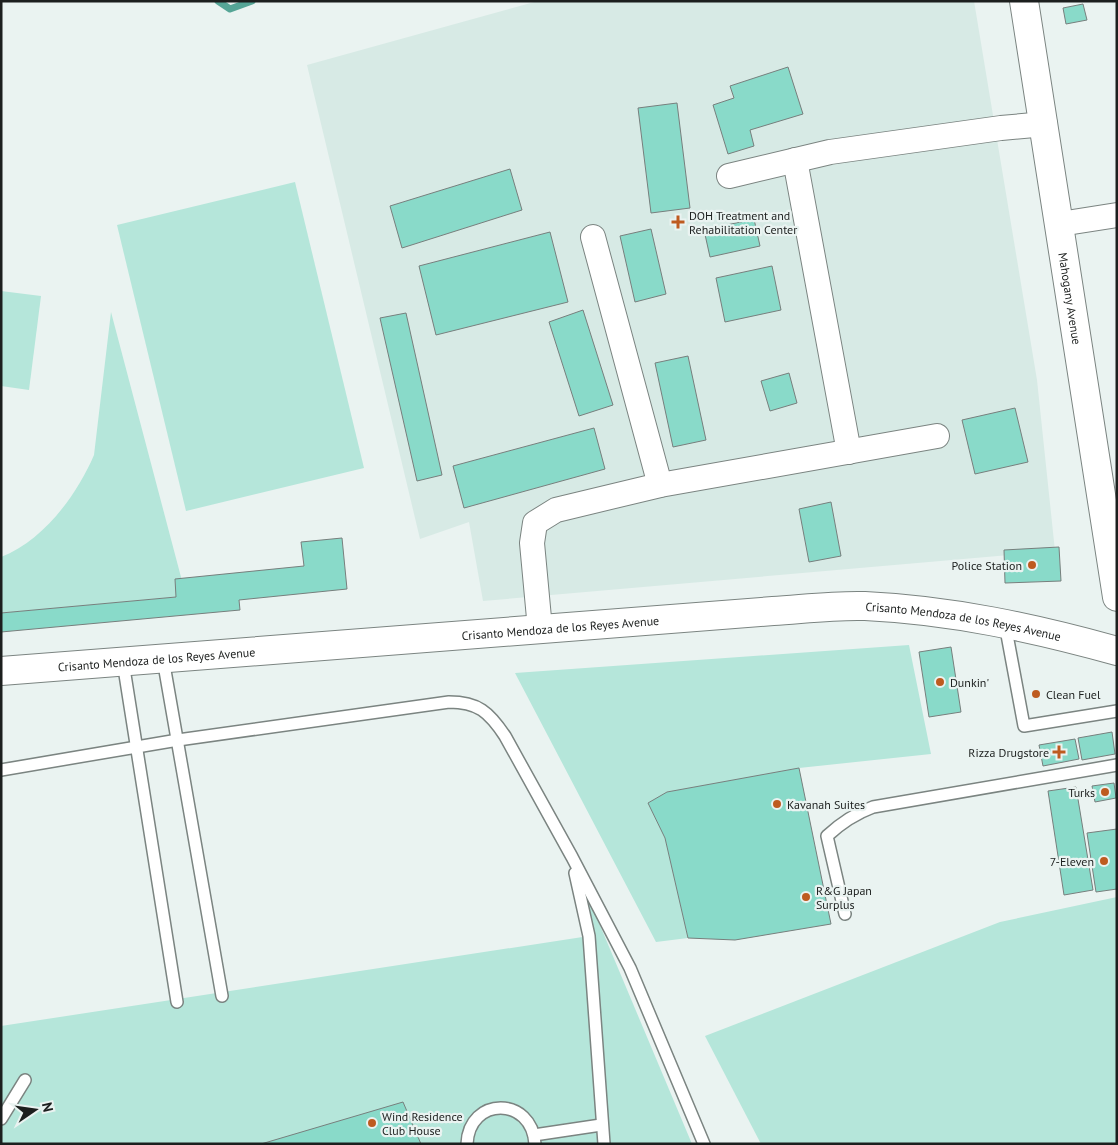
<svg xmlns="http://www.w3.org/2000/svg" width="1118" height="1145" viewBox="0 0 1118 1145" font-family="'PT Sans',sans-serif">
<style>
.built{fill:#d7eae5}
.green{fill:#b5e6da}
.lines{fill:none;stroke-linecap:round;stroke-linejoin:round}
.stream{stroke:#55a596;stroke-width:7}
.building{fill:#89dac9;stroke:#777f7d}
.lane-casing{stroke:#7b8481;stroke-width:14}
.street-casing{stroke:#7b8481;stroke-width:26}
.secondary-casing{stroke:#7b8481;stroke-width:30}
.lane{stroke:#fff;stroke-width:11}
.street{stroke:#fff;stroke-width:24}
.secondary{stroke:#fff;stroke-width:28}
.poi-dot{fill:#be5b20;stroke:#eaf3f1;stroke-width:2}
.labels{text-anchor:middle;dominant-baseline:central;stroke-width:4.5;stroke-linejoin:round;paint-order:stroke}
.poi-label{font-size:12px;fill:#1c1f1e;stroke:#eaf3f1;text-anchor:start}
.street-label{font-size:12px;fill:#1c1f1e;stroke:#eaf3f1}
</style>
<rect width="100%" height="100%" fill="#eaf3f1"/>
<polygon class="built" points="538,1 974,1 1037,380 1055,551 483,601 469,522 420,539 307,65"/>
<g class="green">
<polygon points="295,182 364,468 186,511 117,225"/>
<polygon points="1,291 41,296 29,390 1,386"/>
<path d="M111,312L186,596L1,613V557C43,541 77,495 94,455Z"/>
<polygon points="909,645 931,754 799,768 667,792 648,803 665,838 688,938 656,942 515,673"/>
<polygon points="578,873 692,1144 1,1144 1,1026 589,936"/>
<polygon points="1117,897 1117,1144 761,1144 705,1036 1000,922"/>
</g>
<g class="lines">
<polyline class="stream" points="218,1 230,9 252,1"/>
</g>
<g class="building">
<polygon points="1083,4 1087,20 1066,24 1063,8"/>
<polygon points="788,67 803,114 750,130 754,146 728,154 713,105 734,98 730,86"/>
<polygon points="677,103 690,208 651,213 638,108"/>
<polygon points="510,169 522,210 402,248 390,206"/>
<polygon points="754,219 760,246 710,257 704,230"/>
<polygon points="651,229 666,294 635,302 620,236"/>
<polygon points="550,232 568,302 436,335 419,266"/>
<polygon points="772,266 781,310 725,322 716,278"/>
<polygon points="583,310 613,405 579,416 549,322"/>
<polygon points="406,313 442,475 417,481 380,318"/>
<polygon points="688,356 706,440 673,447 655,363"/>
<polygon points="789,373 797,403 770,411 761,381"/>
<polygon points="1015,408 1028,462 975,474 962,420"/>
<polygon points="594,428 605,469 464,508 453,466"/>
<polygon points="831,502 841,556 809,562 799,509"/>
<polygon points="342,538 347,589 239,600 240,610 1,632 1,613 176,597 175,579 304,566 301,542"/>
<polygon points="1059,547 1061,581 1005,583 1004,550"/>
<polygon points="951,647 961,712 929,717 919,652"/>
<polygon points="1112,732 1115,754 1082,760 1078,738"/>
<polygon points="1075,739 1079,759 1043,766 1039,745"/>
<polygon points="799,768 831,924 735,940 688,938 665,838 648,803 667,792"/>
<polygon points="1114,783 1116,798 1095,802 1092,786"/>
<polygon points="1076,787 1093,890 1064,895 1048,791"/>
<polygon points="1117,829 1117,889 1096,892 1087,833"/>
<polygon points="403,1102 421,1144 261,1144"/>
</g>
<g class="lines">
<g class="lane-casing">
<g id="lane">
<polyline points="1005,624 1024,726 1117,711"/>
<polyline points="163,659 222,996"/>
<polyline points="123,662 177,1002"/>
<path d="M1,770L178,740L449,702C478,702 489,712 505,736L572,857L630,968L704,1144"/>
<polyline points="575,873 589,936 604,1144"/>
<path d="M845,914L827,836C841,823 854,814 873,807L1117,765"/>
<polyline points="1,1119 25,1080"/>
<polyline points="534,1135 601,1125"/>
<path d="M467,1144C469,1096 532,1096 535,1144"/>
</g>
</g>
<g class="street-casing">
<g id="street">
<polyline points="795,160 849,452"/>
<polyline points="729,176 830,152 1001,128 1045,124"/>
<polyline points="1060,224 1117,215"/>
<polyline points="593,237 660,485"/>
<polyline points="540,629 532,543 535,523 556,510 660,485 937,436"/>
</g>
</g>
<g class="secondary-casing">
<g id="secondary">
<path id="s1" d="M1024,1L1117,597"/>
<path id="s2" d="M1,671L773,611C804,609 835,605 865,606C951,610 1034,628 1117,651"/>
</g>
</g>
<use href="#lane" class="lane"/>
<use href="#street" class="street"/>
<use href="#secondary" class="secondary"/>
</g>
<g class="poi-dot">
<path d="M675.5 214.5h5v5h5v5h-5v5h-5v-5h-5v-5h5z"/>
<circle cx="1032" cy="565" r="5"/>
<circle cx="940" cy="682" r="5"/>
<circle cx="1036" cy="694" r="5"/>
<path d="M1056.5 744.5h5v5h5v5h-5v5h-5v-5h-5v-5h5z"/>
<circle cx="1105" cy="792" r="5"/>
<circle cx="777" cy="804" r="5"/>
<circle cx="1104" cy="861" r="5"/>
<circle cx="806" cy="897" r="5"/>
<circle cx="372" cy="1123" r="5"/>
</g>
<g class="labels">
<g class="poi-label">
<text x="689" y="215">DOH Treatment and<tspan x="689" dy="14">Rehabilitation Center</tspan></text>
<text x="1022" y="565" text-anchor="end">Police Station</text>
<text x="950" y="682">Dunkin'</text>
<text x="1046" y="694">Clean Fuel</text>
<text x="1049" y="752" text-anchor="end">Rizza Drugstore</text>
<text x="1095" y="792" text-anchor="end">Turks</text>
<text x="787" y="804">Kavanah Suites</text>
<text x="1094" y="861" text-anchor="end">7-Eleven</text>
<text x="816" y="890">R&amp;G Japan<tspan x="816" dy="14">Surplus</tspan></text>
<text x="382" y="1116">Wind Residence<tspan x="382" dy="14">Club House</tspan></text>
</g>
<g class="street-label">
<text stroke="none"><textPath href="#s1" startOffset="301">Mahogany Avenue</textPath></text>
<text stroke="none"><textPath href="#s2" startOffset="966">Crisanto Mendoza de los Reyes Avenue</textPath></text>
<text stroke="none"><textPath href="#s2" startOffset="561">Crisanto Mendoza de los Reyes Avenue</textPath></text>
<text stroke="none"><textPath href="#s2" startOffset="156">Crisanto Mendoza de los Reyes Avenue</textPath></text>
</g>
</g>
<rect width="1118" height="1145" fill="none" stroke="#1c1f1e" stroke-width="5"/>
<g transform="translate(35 1110) rotate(77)" stroke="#eaf3f1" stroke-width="4" paint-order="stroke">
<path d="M0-4L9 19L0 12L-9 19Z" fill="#1c1f1e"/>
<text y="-8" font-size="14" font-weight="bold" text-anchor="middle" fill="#1c1f1e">N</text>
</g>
</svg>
